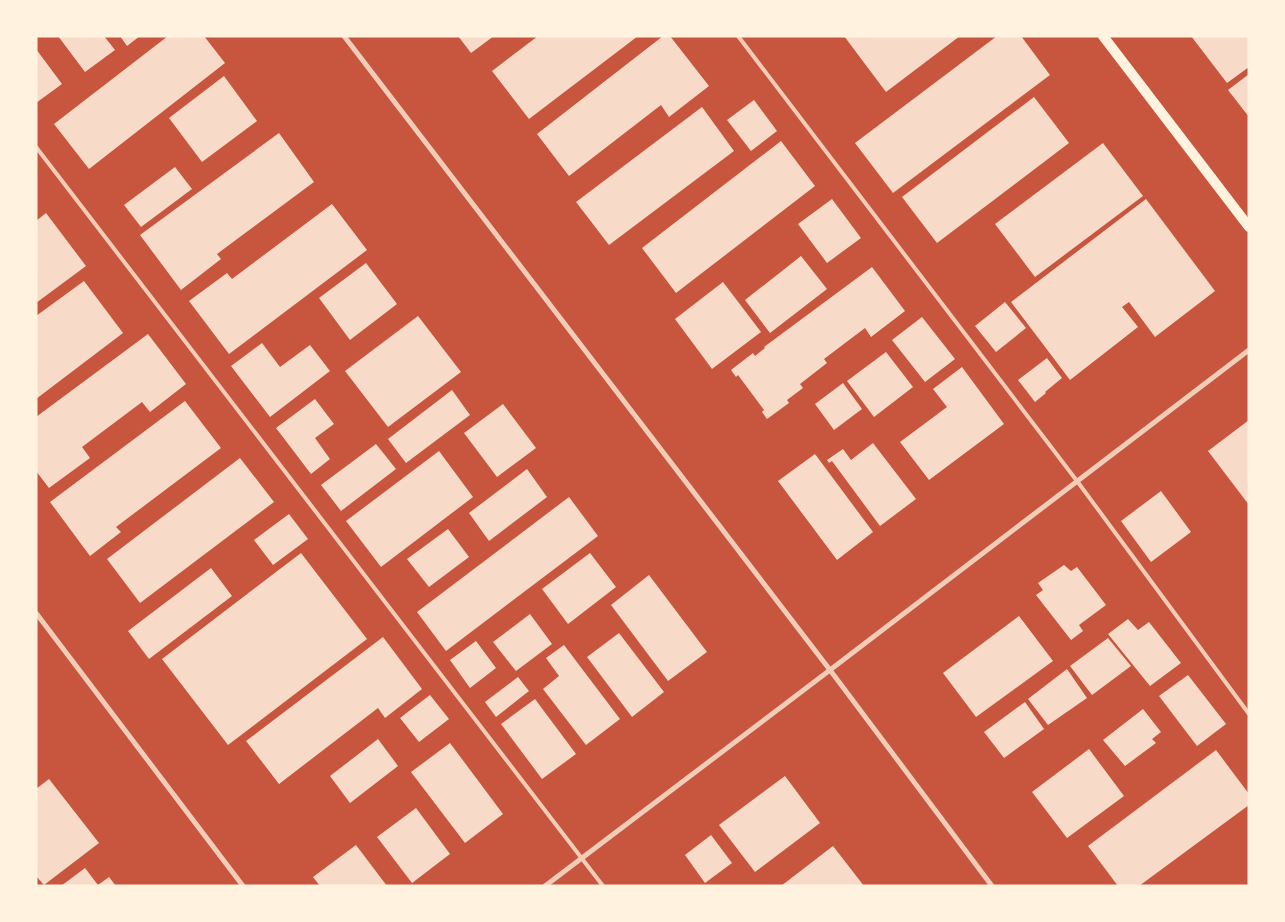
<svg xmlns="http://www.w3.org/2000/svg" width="1285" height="922" viewBox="0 0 1285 922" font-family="'Titillium Web',sans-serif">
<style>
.building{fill:#f7dbc8}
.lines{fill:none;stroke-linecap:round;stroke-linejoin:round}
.service{stroke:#f1ccb7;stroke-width:4}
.minor{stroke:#f1ccb7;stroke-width:5}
.secondary{stroke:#fff3e0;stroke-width:10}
</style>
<rect width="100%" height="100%" fill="#c8553d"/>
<g class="building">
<polygon points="58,36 104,36 115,50 85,72"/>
<polygon points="120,36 140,36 127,46"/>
<polygon points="168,36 204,36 225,63 89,169 54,124"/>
<polygon points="458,36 494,36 471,53"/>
<polygon points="538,36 638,36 529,119 492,71"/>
<polygon points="663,36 670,36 709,86 669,117 661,105 569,176 537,134"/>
<polygon points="844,36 960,36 886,92"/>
<polygon points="997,36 1021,36 1050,75 893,193 855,143"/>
<polygon points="1191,36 1249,36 1249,67 1227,83"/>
<polygon points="36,49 62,84 36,103"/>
<polygon points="1249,74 1249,117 1228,90"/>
<polygon points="224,76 257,121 202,162 169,118"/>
<polygon points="1034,97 1069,143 937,243 902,197"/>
<polygon points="754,100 777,131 751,151 727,120"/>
<polygon points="702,107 734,151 609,245 576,202"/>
<polygon points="279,133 314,182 217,254 221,259 181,290 140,235"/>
<polygon points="781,141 815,186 676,293 642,248"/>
<polygon points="1103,143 1143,196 1035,277 995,224"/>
<polygon points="175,167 192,189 141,227 124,205"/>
<polygon points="832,199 861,238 827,263 798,224"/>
<polygon points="1146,199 1215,291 1155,337 1129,302 1122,307 1138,327 1070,380 1011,302"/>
<polygon points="332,204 367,250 229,354 189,301 227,273 232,279"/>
<polygon points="46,213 86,266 36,303 36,221"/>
<polygon points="801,256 827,289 770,333 745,300"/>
<polygon points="366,263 397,304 350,340 319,298"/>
<polygon points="872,267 905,311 871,337 865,328 824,359 827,363 800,384 803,388 787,400 789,403 767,419 762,412 764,410 738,375 736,377 731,370 753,353 755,356 765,348 764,347"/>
<polygon points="84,281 123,333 36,399 36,316"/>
<polygon points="723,282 761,332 712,369 675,319"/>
<polygon points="1005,302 1026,328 996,352 975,326"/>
<polygon points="418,316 461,372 388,427 345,371"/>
<polygon points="922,317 955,359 925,382 892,340"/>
<polygon points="148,334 186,384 150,412 142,402 82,447 90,458 49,488 36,471 36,417"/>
<polygon points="262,343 280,367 310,345 330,371 270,417 231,366"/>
<polygon points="886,352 913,387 874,417 847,381"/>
<polygon points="1047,358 1062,378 1045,392 1046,393 1035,402 1018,380"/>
<polygon points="962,367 1004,424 929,480 900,442 947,407 933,389"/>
<polygon points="843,383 862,409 834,430 815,404"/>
<polygon points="452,390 470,415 406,463 388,439"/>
<polygon points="315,399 334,424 315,438 330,459 311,474 276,428"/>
<polygon points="185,401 221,448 116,527 121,532 90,556 50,502"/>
<polygon points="503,404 536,448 497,477 464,433"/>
<polygon points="1249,420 1249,505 1208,451"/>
<polygon points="873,443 916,499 880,526 832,461 829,463 827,460 843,449 851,460"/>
<polygon points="376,444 396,469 341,511 321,485"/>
<polygon points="439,451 473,497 381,567 346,521"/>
<polygon points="815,454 873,532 837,560 778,481"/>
<polygon points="240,458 274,502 140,603 107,559"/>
<polygon points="527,469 547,497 489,541 469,513"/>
<polygon points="1161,491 1191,532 1151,562 1121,521"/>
<polygon points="569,497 598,536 446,651 417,612"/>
<polygon points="289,514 308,539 273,565 254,540"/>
<polygon points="448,529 469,557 429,587 407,559"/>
<polygon points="301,553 367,639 228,745 162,659"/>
<polygon points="590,553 616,587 568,624 542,589"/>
<polygon points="1064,565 1071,571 1077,567 1106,605 1079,625 1083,631 1071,640 1036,595 1043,590 1038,583"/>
<polygon points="211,568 232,596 149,659 128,631"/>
<polygon points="649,575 707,652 668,681 611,605"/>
<polygon points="530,614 552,644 516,671 493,642"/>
<polygon points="1019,616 1053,661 976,717 943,673"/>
<polygon points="1128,619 1138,630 1149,622 1181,663 1150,686 1108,634"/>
<polygon points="619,633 664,692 632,717 587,657"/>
<polygon points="383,637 422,689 385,718 378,708 279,784 246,741"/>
<polygon points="1108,638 1131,666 1092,695 1070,666"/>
<polygon points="476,641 496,668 470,688 450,660"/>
<polygon points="564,645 620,719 586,745 543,689 559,676 546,658"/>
<polygon points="1067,669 1087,698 1048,725 1028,699"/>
<polygon points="1188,675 1226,724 1197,746 1159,696"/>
<polygon points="518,677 529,691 496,717 485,702"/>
<polygon points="430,695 449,719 419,742 400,718"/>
<polygon points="535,699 576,754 542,779 501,724"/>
<polygon points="1025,702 1044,729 1004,758 984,732"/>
<polygon points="1143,709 1161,732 1152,739 1156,743 1125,766 1103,740"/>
<polygon points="378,739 398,766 350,803 330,776"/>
<polygon points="450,743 503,814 465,843 411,772"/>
<polygon points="1089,749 1124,796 1067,838 1032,792"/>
<polygon points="1216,750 1249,794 1249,805 1139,886 1118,886 1088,846"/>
<polygon points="785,776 820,823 755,872 719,825"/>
<polygon points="49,779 99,843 44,885 36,876 36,789"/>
<polygon points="416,808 450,854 412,883 377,837"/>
<polygon points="711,835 732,863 705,883 685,855"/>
<polygon points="356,845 387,886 320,886 313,877"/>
<polygon points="833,846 864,886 781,886"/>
<polygon points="85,868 98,885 109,877 116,886 61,886"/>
</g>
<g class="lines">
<g class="service">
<polyline points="738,36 1077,481 1249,714"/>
<polyline points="36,147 603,886"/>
</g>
<g class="minor">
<polyline points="344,36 830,670 992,886"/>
<polyline points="36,613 243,886"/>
<polyline points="545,886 830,670 1249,350"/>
</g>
<polyline class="secondary" points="1103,36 1249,227"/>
</g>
<rect width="1285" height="922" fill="none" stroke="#fff3e0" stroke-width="75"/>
</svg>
